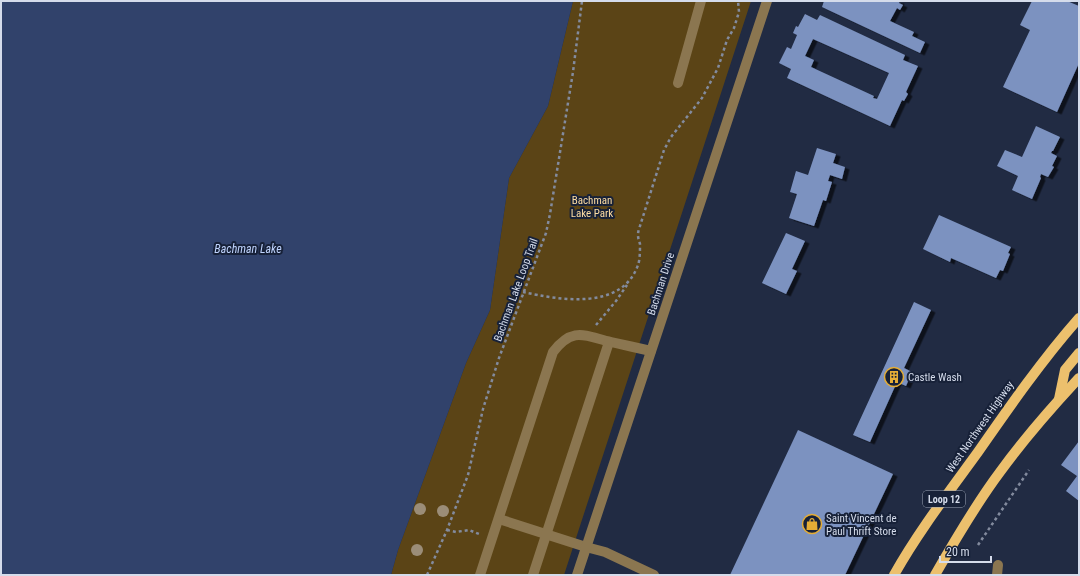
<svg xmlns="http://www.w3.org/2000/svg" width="1080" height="576" viewBox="0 0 1080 576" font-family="'Roboto Condensed',sans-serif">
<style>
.green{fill:#5b4416}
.water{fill:#31426b}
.building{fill:#7c92c0;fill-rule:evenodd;filter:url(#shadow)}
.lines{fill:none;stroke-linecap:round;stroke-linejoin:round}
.path{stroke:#838b9e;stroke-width:2.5;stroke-dasharray:3 3;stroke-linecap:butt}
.minor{stroke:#8b7650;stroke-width:10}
.major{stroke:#ecc06d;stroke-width:10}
.tree{fill:#9b8d78}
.labels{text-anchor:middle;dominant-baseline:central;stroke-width:4;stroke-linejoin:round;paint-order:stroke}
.shield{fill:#172138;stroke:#9ca4b5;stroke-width:1}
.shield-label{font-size:10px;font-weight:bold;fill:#d5dceb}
.park-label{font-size:11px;fill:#fedda3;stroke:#172138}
.street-label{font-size:11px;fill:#d5dceb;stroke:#172138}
.poi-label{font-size:11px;fill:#d5dceb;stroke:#172138;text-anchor:start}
.water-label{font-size:12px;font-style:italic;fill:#bfd3fd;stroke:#172138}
</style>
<defs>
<filter id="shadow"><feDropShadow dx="4.5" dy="2.5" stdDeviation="0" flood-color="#0009"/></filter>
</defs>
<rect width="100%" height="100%" fill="#212b43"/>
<polygon class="green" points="573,1 751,1 564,575 391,575 398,550 466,363 490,310 509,178 548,106"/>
<polygon class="water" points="1,1 573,1 548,106 509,178 490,310 466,363 398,550 391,575 1,575"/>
<g class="building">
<polygon points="824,1 900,1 899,3 903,5 900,10 897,8 890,21 914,32 912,36 925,42 920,53 822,7"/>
<polygon points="1032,1 1067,1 1079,6 1079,63 1057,112 1003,87 1030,30 1020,25"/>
<path d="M805,14L817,20L820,15L905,55L903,60L918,66L906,92L908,94L904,101L902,100L890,126L787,78L791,69L779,63L787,47L791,49L797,35L793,33L796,26L798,27ZM813,39L889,73L877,99L873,98L874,96L811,67L814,60L805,56Z"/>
<polygon points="1036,126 1060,137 1053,151 1052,151 1051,153 1057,156 1052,166 1054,167 1048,177 1041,174 1040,177 1041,178 1032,199 1012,190 1018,176 997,166 1005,150 1022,157"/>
<polygon points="817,148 836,154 833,163 845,167 842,179 830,175 828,181 832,182 826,201 823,200 814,226 789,218 797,194 790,192 796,171 808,175"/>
<polygon points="939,215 1011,247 1008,253 1010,254 1003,271 1000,270 996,278 951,258 950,262 923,249"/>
<polygon points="786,233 805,241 792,269 797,271 786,294 762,283"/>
<polygon points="914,302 931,310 904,368 912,372 906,386 897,382 870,442 853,435"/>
<polygon points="798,430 893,474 845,575 730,575"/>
<polygon points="1079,441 1079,501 1066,491 1077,476 1061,465"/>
</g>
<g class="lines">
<g class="path">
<path d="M523,292C559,300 622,311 638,265C640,260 640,250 640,244C639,241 638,238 638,235C638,232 639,228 640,226L664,150L671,137L702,98L718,68L727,40L734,28L739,12L738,1"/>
<polyline points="596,325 616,301 627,285"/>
<polyline points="447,530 456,532 469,530 479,534"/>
<polyline points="978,545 1029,470"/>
<polyline points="427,575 447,530 468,475 483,409 499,358 546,233 550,214 573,72 582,1"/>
</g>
<g class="minor">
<polyline points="678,83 701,1"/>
<polyline points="499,519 586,547 605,552 654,575"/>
<path d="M480,575L553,352C573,326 585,336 611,342C624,345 638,348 651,351"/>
<polyline points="533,575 609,342"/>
<polyline points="577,575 767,1"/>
<polyline points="997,575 998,565"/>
</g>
<g class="major">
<polyline points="1059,399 1065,370 1079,353"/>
<path d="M894,575C918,532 949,492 978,452C1010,406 1042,360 1079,318"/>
<path d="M935,575C955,540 976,504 1000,472C1024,439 1052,407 1079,378"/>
</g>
</g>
<g class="tree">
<circle cx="420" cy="509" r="6"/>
<circle cx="443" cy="511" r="6"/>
<circle cx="417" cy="550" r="6"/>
</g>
<defs>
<g id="building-ring" transform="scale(1)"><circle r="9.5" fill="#172138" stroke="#e5ad36" stroke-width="1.5"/><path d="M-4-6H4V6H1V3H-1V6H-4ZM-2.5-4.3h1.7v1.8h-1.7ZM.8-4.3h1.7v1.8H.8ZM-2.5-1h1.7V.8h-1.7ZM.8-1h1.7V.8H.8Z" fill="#e5ad36"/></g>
<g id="shop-ring" transform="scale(1)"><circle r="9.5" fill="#172138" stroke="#e5ad36" stroke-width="1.5"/><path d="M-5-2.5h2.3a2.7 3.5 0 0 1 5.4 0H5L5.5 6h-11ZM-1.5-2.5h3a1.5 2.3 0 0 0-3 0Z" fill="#e5ad36"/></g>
</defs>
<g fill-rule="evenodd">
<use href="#building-ring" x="894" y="377"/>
<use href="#shop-ring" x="812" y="524"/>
</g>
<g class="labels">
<rect class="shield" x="923" y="491" width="42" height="16" rx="3"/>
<g class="shield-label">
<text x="944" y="499">Loop 12</text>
</g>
<g class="park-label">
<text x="592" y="200">Bachman<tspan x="592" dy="13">Lake Park</tspan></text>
</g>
<g class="street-label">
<text transform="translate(661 284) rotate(-72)">Bachman Drive</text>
<text transform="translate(516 290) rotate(-70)">Bachman Lake Loop Trail</text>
<text transform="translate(980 427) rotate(-55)">West Northwest Highway</text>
</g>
<g class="poi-label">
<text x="908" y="377">Castle Wash</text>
<text x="826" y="518">Saint Vincent de<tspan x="826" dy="13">Paul Thrift Store</tspan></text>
</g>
<g class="water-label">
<text x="248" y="249">Bachman Lake</text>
</g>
</g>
<rect width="1080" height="576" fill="none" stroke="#d5dceb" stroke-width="4"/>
<path d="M940 556v6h51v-6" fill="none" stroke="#d5dceb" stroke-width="2"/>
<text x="946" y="556" font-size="12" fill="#d5dceb" stroke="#172138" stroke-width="3" paint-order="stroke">20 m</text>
</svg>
